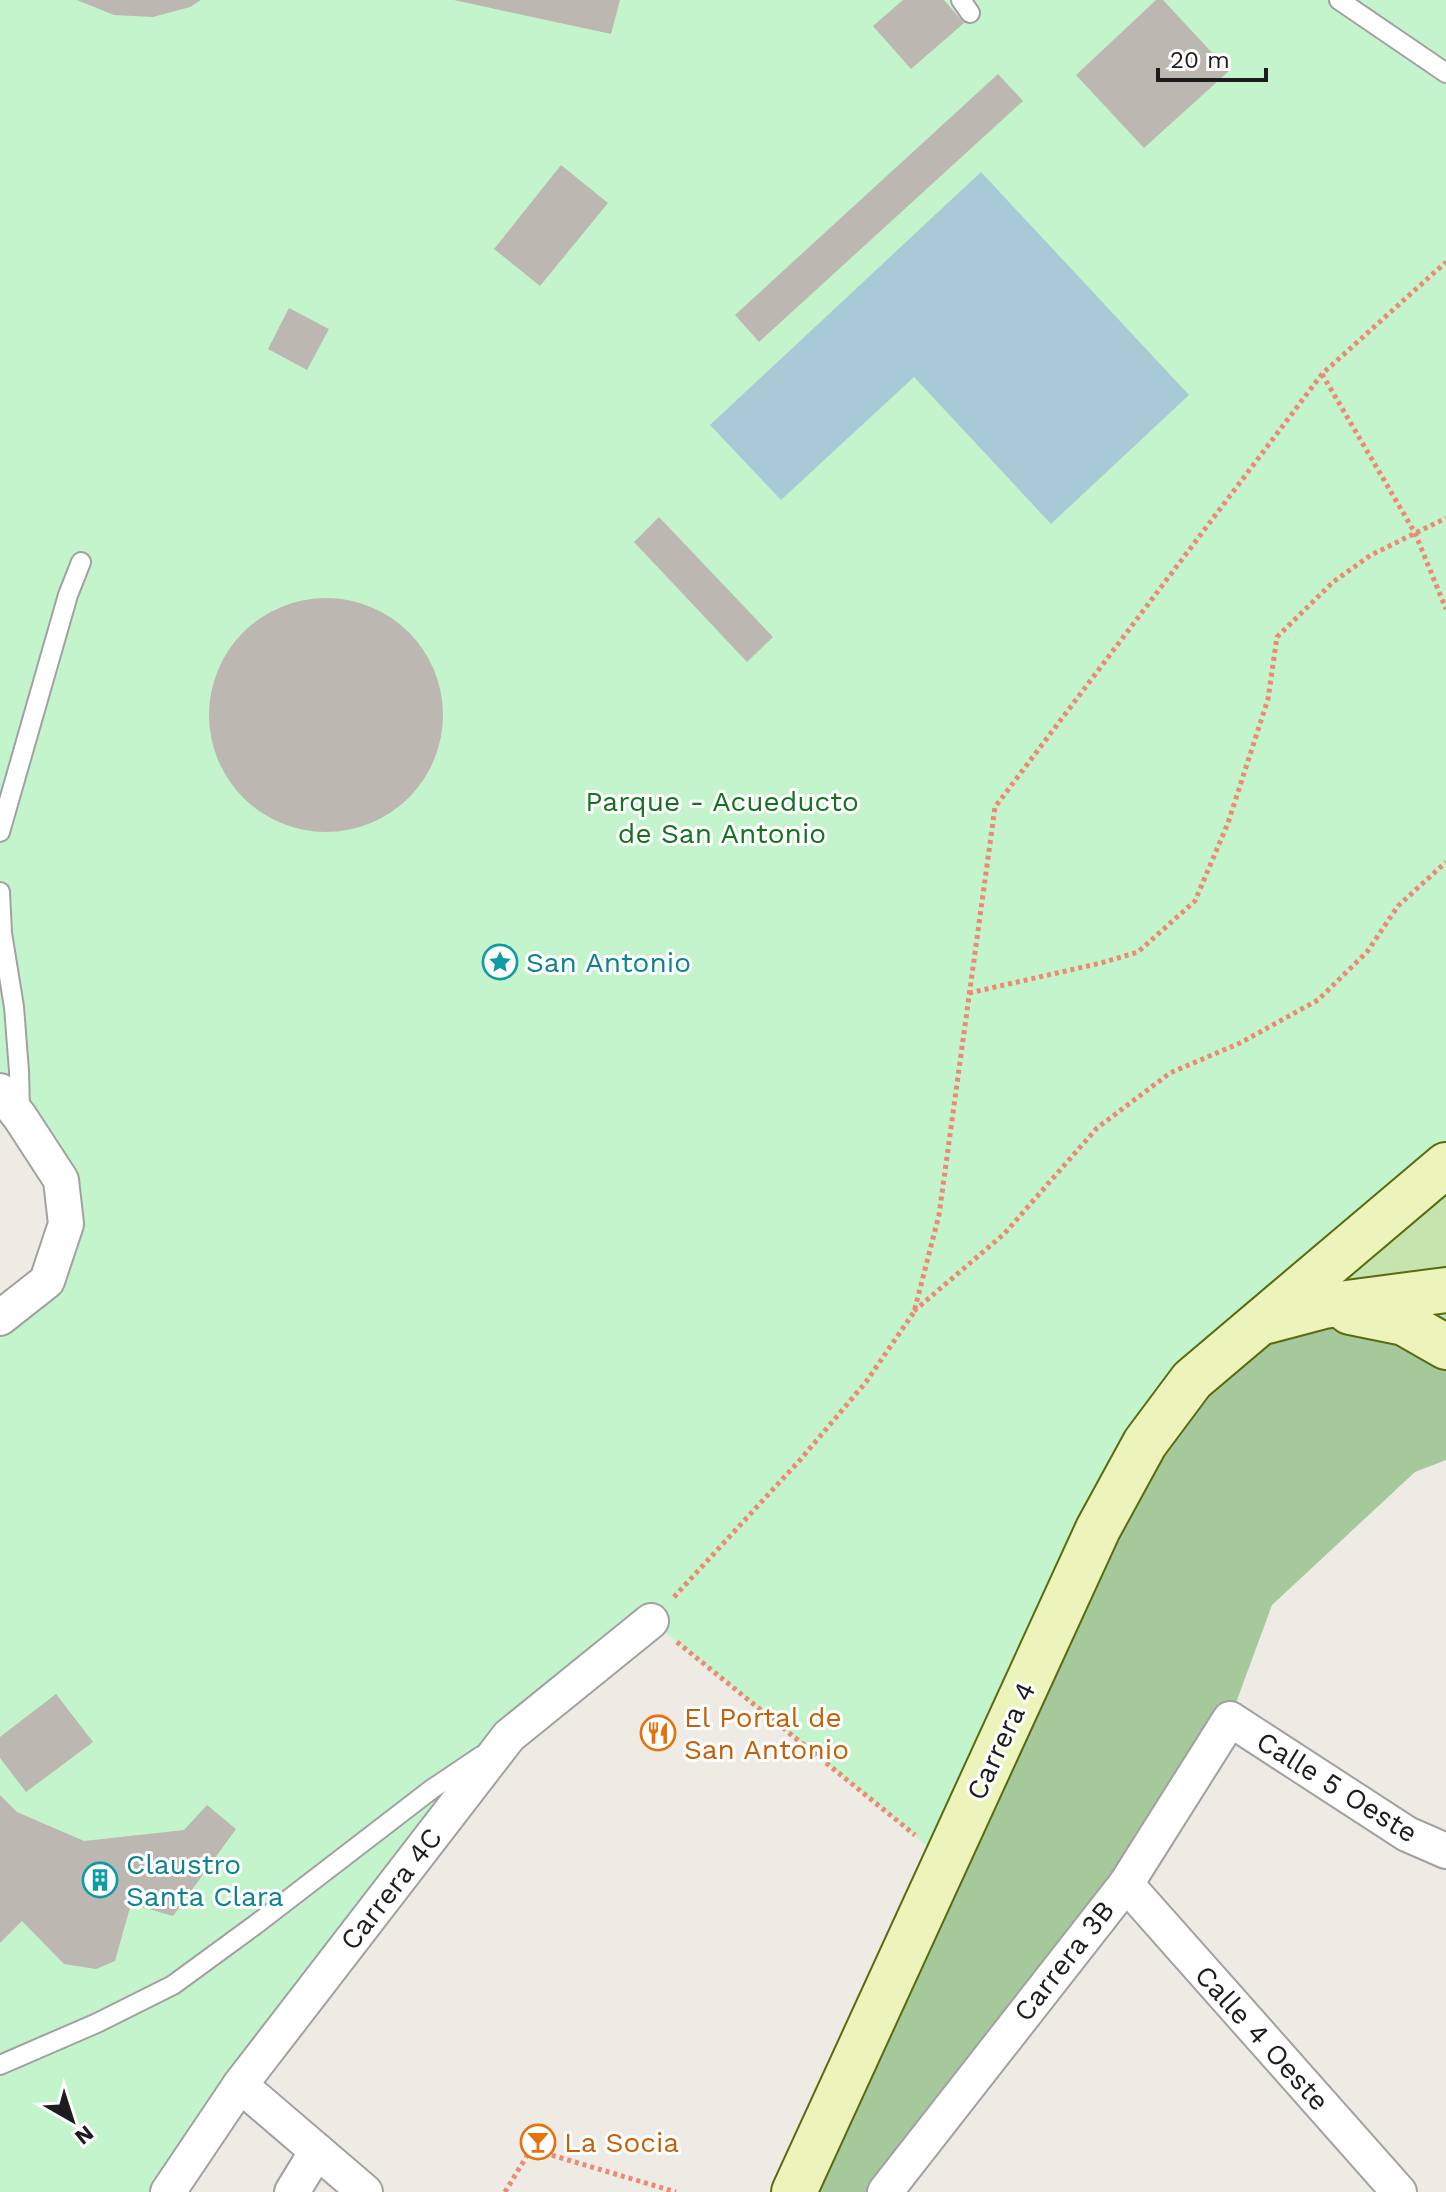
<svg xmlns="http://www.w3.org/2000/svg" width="1446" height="2192" viewBox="0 0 1446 2192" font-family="'Work Sans',sans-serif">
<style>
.grass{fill:#c5e4ae}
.forest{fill:#a6c99c}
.park{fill:#c4f4cb}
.water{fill:#a8cad7}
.building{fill:#bdb7b1}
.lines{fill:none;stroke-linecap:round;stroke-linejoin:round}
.lane-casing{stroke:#a1a1a1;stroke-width:22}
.street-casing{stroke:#a1a1a1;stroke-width:38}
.secondary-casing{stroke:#5a6a0e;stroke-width:48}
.path{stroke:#ed8975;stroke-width:5;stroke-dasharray:4 4;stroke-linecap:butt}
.lane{stroke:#fff;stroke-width:18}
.street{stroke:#fff;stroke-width:34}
.secondary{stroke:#edf4bb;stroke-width:44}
.labels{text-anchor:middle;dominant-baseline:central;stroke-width:6;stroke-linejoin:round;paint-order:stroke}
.park-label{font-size:28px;fill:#157222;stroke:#fff}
.culture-label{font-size:28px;fill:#0d838f;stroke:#fff;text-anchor:start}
.food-label{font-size:28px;fill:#c56008;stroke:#fff;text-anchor:start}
.street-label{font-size:28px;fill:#1d1d1d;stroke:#fff}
</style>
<rect width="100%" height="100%" fill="#edebe4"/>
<polygon class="grass" points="1446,1165 1446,1347 1258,1323"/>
<polygon class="forest" points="1324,1306 1446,1347 1446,1460 1415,1472 1272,1605 1230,1719 885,2192 794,2192 1192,1380"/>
<polygon class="park" points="0,0 1446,0 1446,1165 1192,1380 946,1861 651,1621 509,1736 168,2192 0,2192 0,1318 66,1224 0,1091"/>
<polygon class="water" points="981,172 1189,395 1051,524 914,377 781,500 710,425"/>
<g class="building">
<polygon points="77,0 201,0 190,7 153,17 114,15"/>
<polygon points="454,0 620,0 611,34"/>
<polygon points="903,0 944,0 964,23 911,69 873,26"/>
<polygon points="1156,0 1163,0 1229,71 1144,148 1076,75"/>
<polygon points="998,74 1023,101 759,342 735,315"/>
<polygon points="561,165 608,203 540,286 494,249"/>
<polygon points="289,308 329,329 307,370 268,349"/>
<polygon points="659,517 773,637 747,662 634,542"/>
<circle cx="326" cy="715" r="117"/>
<polygon points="56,1694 93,1742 26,1792 0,1758 0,1737"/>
<polygon points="0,1795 17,1812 84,1841 184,1830 207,1805 236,1829 173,1916 131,1904 115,1961 96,1969 64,1964 22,1921 0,1943"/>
</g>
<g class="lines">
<g class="lane-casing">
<g id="lane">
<polyline points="961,0 970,13"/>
<polyline points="1339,0 1446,73"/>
<polyline points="0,832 68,595 81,562"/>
<polyline points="0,892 2,933 14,1007 19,1071 20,1110"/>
<polyline points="0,2065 97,2023 173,1985 255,1925 432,1789 481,1756"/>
</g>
</g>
<g class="street-casing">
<g id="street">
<polyline points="0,1091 20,1117 61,1180 66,1224 47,1281 0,1318"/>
<polyline points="1126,1884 1399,2192"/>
<polyline points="240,2085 365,2192"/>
<polyline points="168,2192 240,2085 509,1736 651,1621"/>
<polyline points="292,2192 317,2151"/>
<polyline points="885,2192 1126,1884 1230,1719 1407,1834 1446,1851"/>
</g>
</g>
<g class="secondary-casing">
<g id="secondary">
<polyline points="1350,1312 1404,1323 1446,1347"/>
<polyline points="1267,1321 1324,1306 1446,1290"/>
<polyline points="794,2192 1098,1529 1145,1443 1192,1380 1446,1165"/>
</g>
</g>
<g class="path">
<polyline points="1322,374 1415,533 1446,609"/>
<polyline points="969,993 1101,963 1138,952 1195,901 1228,823 1268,699 1277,637 1333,582 1371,555 1446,518"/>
<polyline points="914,1311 1004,1234 1097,1128 1170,1073 1240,1043 1318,1000 1367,952 1398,906 1446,862"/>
<polyline points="674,1597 800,1460 866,1382 914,1312 939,1215 995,807 1322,374 1446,262"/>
<polyline points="677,1642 915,1835"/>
<polyline points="505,2192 531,2149 676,2192"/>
</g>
<use href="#lane" class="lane"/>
<use href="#street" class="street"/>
<use href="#secondary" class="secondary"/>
</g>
<defs>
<g id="sight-ring" transform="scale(1.8)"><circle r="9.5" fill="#fff" stroke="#0f9aa8" stroke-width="1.5"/><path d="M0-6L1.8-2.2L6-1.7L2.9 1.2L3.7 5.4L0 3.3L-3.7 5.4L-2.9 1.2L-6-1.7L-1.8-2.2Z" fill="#0f9aa8"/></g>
<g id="restaurant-ring" transform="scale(1.8)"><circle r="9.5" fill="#fff" stroke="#e8710a" stroke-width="1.5"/><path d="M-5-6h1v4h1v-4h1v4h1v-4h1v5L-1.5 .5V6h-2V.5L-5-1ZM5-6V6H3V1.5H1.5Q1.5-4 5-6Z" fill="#e8710a"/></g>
<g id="building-ring" transform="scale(1.8)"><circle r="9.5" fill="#fff" stroke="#0f9aa8" stroke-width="1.5"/><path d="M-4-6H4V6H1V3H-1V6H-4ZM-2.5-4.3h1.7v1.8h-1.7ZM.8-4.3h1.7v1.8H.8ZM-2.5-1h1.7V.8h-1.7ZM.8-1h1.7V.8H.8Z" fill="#0f9aa8"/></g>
<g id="bar-ring" transform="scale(1.8)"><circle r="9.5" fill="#fff" stroke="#e8710a" stroke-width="1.5"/><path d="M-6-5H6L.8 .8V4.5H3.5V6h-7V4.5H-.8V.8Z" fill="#e8710a"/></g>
</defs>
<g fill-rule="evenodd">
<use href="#sight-ring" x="500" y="962"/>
<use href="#restaurant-ring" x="658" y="1733"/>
<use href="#building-ring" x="100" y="1880"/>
<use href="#bar-ring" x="538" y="2142"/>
</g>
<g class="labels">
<g class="park-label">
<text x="722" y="801">Parque - Acueducto<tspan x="722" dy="32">de San Antonio</tspan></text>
</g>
<g class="culture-label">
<text x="526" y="962">San Antonio</text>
<text x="126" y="1864">Claustro<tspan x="126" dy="32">Santa Clara</tspan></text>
</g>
<g class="food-label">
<text x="684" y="1717">El Portal de<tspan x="684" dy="32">San Antonio</tspan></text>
<text x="564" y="2142">La Socia</text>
</g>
<g class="street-label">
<text transform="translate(1001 1741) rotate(-65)">Carrera 4</text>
<text transform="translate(1337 1787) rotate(32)">Calle 5 Oeste</text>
<text transform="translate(391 1889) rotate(-52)">Carrera 4C</text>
<text transform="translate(1064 1961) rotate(-52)">Carrera 3B</text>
<text transform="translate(1262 2038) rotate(48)">Calle 4 Oeste</text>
</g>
</g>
<g transform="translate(72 2120) rotate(141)" stroke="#ffffff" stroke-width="6" paint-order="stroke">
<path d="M0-6L14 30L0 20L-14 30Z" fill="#1d1d1d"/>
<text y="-12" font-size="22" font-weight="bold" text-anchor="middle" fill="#1d1d1d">N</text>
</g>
<path d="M1158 68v12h108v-12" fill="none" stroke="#1d1d1d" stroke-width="4"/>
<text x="1170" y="68" font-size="24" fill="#1d1d1d" stroke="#ffffff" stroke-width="6" paint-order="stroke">20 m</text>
</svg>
